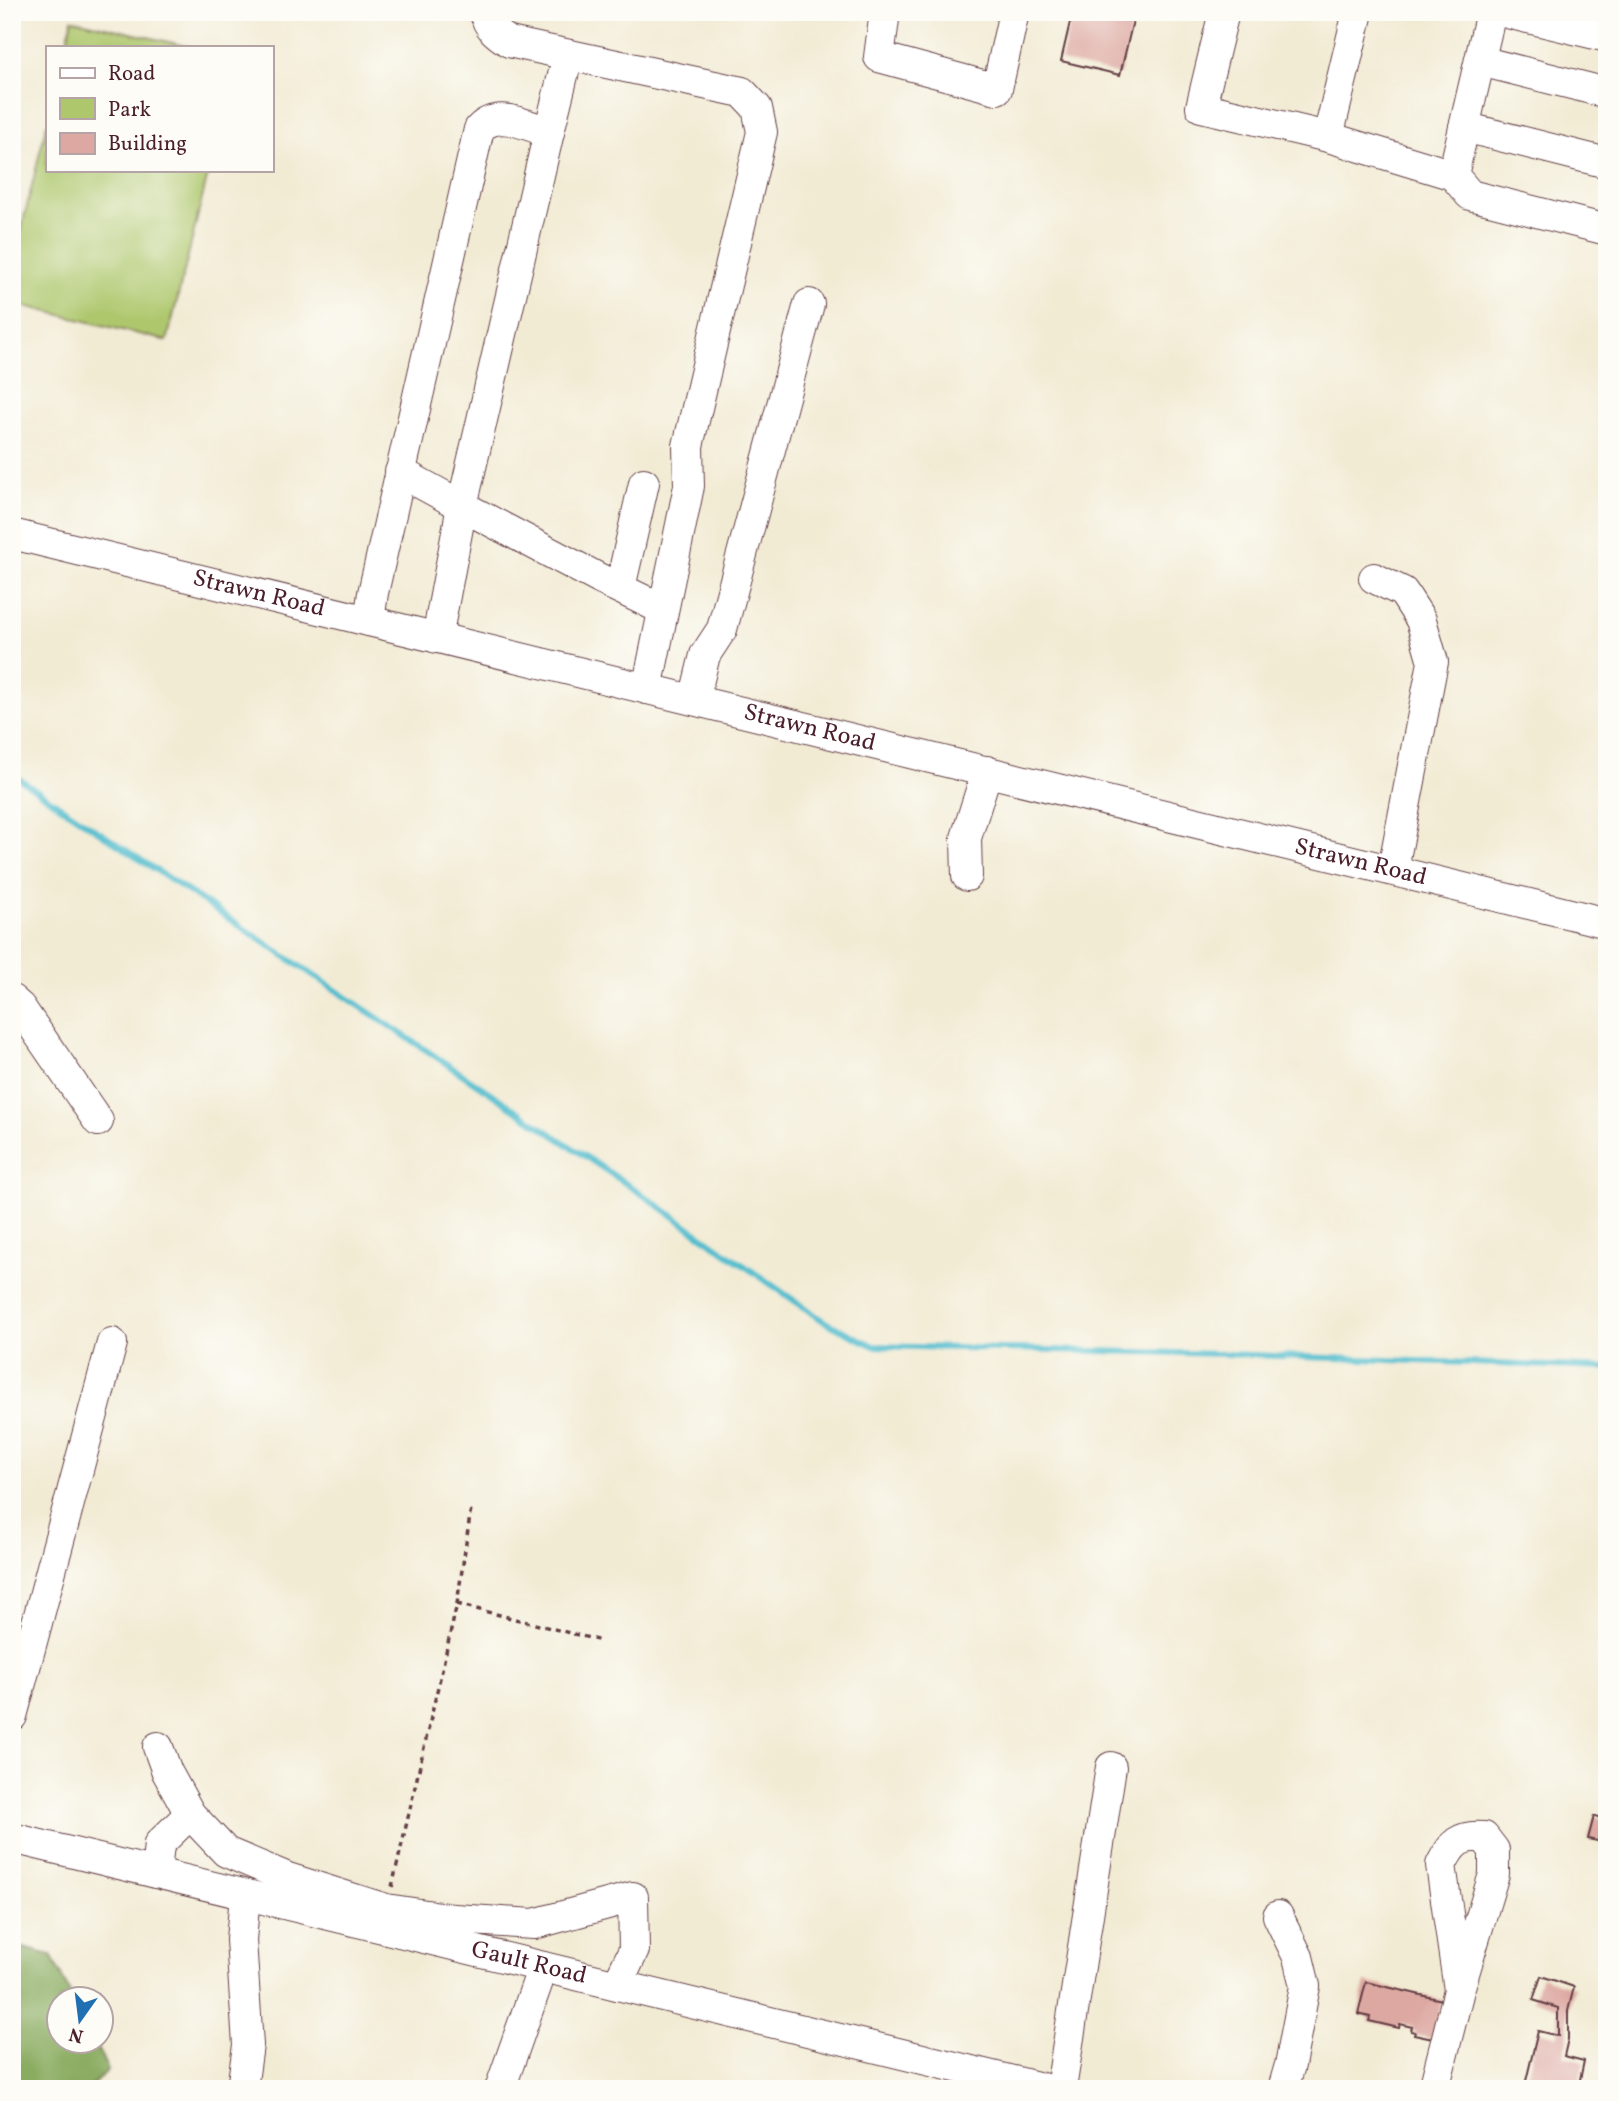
<svg xmlns="http://www.w3.org/2000/svg" width="1619" height="2101" viewBox="0 0 1619 2101" font-family="Vollkorn,serif">
<style>
.green{fill:#aec76d;stroke:#7c734c;stroke-width:2}
.forest{fill:#8aac60;stroke:#6a6646;stroke-width:2}
.lines{fill:none;stroke-linecap:round;stroke-linejoin:round}
.stream{stroke:#52bdce;stroke-width:6}
.building{fill:#dda8a1}
.minor-casing{stroke:#633e44;stroke-width:32}
.path{stroke:#633e44;stroke-width:3.5;stroke-dasharray:5 5;stroke-linecap:butt}
.minor{stroke:#fff;stroke-width:30}
.labels{text-anchor:middle;dominant-baseline:central;stroke-width:5;stroke-linejoin:round;paint-order:stroke}
.street-label{font-size:24px;fill:#4a1f2b;stroke:#fdfcf7}
</style>
<rect width="100%" height="100%" fill="#fdfcf7"/>
<filter id="ink" filterUnits="userSpaceOnUse"><feTurbulence type="fractalNoise" baseFrequency=".0143" numOctaves="2"/><feDisplacementMap in="SourceGraphic" scale="14" xChannelSelector="R" yChannelSelector="G"/><feConvolveMatrix kernelMatrix="1 2 1 2 8 2 1 2 1" color-interpolation-filters="sRGB"/></filter>
<filter id="wash" filterUnits="userSpaceOnUse"><feTurbulence type="fractalNoise" baseFrequency=".00686" numOctaves="4" result="noise"/><feDisplacementMap in="SourceGraphic" scale="28" xChannelSelector="R" yChannelSelector="G"/><feGaussianBlur stdDeviation="1.57" result="paint"/><feColorMatrix in="noise" values="0 0 0 0 0 0 0 0 0 0 0 0 0 0 0 0 0 1.4 0 .05"/><feComposite in="paint" operator="in"/></filter>
<g filter="url(#wash)">
<rect width="100%" height="100%" fill="#f2ebd4"/>
<g class="green">
<polygon points="72,19 190,47 66,47"/>
<polygon points="47,123 47,170 209,170 167,341 12,303 12,268"/>
</g>
<polygon class="forest" points="12,1945 51,1955 73,1999 60,2000 60,2042 94,2042 108,2070 88,2089 12,2089"/>
<g class="lines">
<polyline class="stream" points="12,774 646,1197 825,1322 874,1346 1224,1354 1607,1368"/>
</g>
<g id="blocks">
<g class="building">
<polygon points="1050,12 1135,12 1120,75 1061,61 1071,18"/>
<polygon points="1594,1816 1607,1819 1607,1843 1588,1839"/>
<polygon points="1606,1945 1607,1945 1607,1975 1599,1973"/>
<polygon points="1541,1976 1574,1987 1568,2011 1568,2039 1564,2056 1584,2061 1578,2089 1543,2089 1525,2085 1538,2031 1558,2036 1558,2008 1533,2000"/>
<polygon points="1366,1982 1442,2000 1433,2039 1414,2035 1415,2032 1411,2031 1412,2027 1400,2024 1399,2028 1369,2021 1370,2017 1358,2014"/>
</g>
</g>
</g>
<g filter="url(#ink)">
<use href="#blocks" fill-opacity="0" stroke="#633e44" stroke-width="2"/>
<g class="lines">
<g class="minor-casing">
<g id="minor">
<path d="M485,12C487,27 497,34 509,42L742,92L757,108L762,132L688,446L689,486L647,689"/>
<polyline points="885,12 879,57 997,89 1014,12"/>
<polyline points="1224,12 1201,107 1328,137 1453,175"/>
<polyline points="1491,12 1453,175 1470,195 1607,230"/>
<polyline points="1503,12 1607,37"/>
<polyline points="1480,61 1607,93"/>
<polyline points="1464,127 1607,163"/>
<polyline points="1328,137 1358,12"/>
<polyline points="400,472 462,506 549,132"/>
<path id="s1" d="M12,534L1607,923"/>
<polyline points="1374,578 1403,592 1421,620 1433,662 1393,869"/>
<polyline points="620,588 644,483"/>
<path d="M369,621L373,593L479,129C498,109 525,125 549,132L568,55"/>
<polyline points="437,638 462,506 600,579 662,609"/>
<polyline points="694,700 705,655 722,629 809,304"/>
<polyline points="967,876 966,838 987,771"/>
<polyline points="12,1000 20,1007 98,1121"/>
<polyline points="12,1716 112,1343"/>
<polyline points="158,1747 167,1772 190,1814 226,1852 288,1878 386,1909 454,1919 534,1924 633,1897 634,1950 617,1985"/>
<path id="s2" d="M12,1838L1046,2089"/>
<polyline points="156,1873 159,1844 190,1814"/>
<polyline points="1278,1916 1298,1957 1305,1986 1290,2065 1283,2089"/>
<polyline points="242,2089 248,2045 241,1940 245,1895"/>
<polyline points="500,2089 543,1967"/>
<polyline points="1061,2089 1111,1767"/>
<path d="M1434,2089L1459,1990L1494,1874V1850L1484,1837C1459,1835 1452,1843 1441,1865L1459,1990"/>
</g>
</g>
<g class="path">
<polyline points="457,1604 601,1641"/>
<polyline points="392,1887 457,1604 471,1509"/>
</g>
<use href="#minor" class="minor"/>
</g>
</g>
<g class="labels">
<g class="street-label">
<text stroke="none"><textPath href="#s1" startOffset="254">Strawn Road</textPath></text>
<text stroke="none"><textPath href="#s1" startOffset="821">Strawn Road</textPath></text>
<text stroke="none"><textPath href="#s1" startOffset="1388">Strawn Road</textPath></text>
<text stroke="none"><textPath href="#s2" startOffset="532">Gault Road</textPath></text>
</g>
</g>
<rect width="1619" height="2101" fill="none" stroke="#fdfcf7" stroke-width="42"/>
<rect x="46" y="46" width="228" height="126" fill="#fdfcf7" stroke="#b5a4a5" stroke-width="2"/>
<rect x="60" y="68" width="35" height="10" fill="#ffffff" stroke="#b5a4a5" stroke-width="2"/>
<text x="108" y="80" font-size="21" fill="#4a1f2b">Road</text>
<rect x="60" y="98" width="35" height="21" fill="#aec76d" stroke="#b5a4a5" stroke-width="2"/>
<text x="108" y="116" font-size="21" fill="#4a1f2b">Park</text>
<rect x="60" y="133" width="35" height="21" fill="#dda8a1" stroke="#b5a4a5" stroke-width="2"/>
<text x="108" y="150" font-size="21" fill="#4a1f2b">Building</text>
<g transform="translate(80 2020) rotate(194)"><circle r="33" fill="#fdfcf7" stroke="#b5a4a5" stroke-width="2"/>
<path d="M0-5L12 26L0 18L-12 26Z" fill="#1f6fb2"/>
<text y="-10" font-size="19" font-weight="bold" text-anchor="middle" fill="#4a1f2b">N</text>
</g>
</svg>
